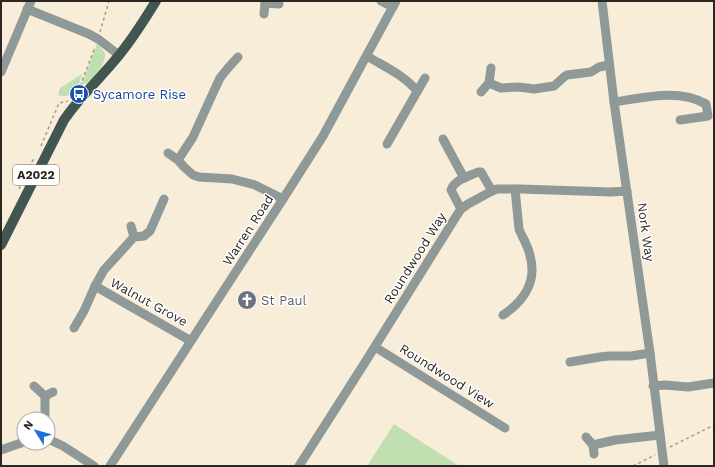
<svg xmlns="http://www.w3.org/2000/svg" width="715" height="467" viewBox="0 0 715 467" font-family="'Work Sans',sans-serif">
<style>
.green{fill:#c1dfb1}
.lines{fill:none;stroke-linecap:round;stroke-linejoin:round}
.path{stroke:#a49c8d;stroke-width:1.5;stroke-dasharray:3 3;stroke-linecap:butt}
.minor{stroke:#8f9997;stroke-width:9}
.major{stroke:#415551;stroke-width:10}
.labels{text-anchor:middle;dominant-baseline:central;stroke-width:3;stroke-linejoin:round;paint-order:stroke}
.shield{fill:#fff;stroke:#6b6863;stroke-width:1}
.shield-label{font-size:12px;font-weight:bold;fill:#2b2720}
.transit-label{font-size:13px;fill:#164399;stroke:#fff;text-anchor:start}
.street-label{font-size:13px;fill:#2b2720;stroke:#fff}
.worship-label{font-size:13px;fill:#5b616d;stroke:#fff;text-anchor:start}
</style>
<rect width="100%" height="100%" fill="#f8edd9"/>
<g class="green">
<path d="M97,44C100,47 104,50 105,54C107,62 94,79 87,83C85,84 83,84 81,85Z"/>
<path d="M82,74L78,87L77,89L75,88L73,90L74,91C71,96 64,97 58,95L60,88Z"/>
<polygon points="394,424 459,466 367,466"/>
</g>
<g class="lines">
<g class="path">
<polyline points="100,32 109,1"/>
<polyline points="80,86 95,47"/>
<polyline points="41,146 59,103 68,101"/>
<polyline points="19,189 26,171 35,157"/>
<polyline points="670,447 714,425"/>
<polyline points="633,466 655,455"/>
</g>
<g class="minor">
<polyline points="265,1 265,3 279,4"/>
<polyline points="381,1 393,7"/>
<polyline points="602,1 614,102 650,353 664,466"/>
<polyline points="27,9 89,34 98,39 119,55"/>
<polyline points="264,14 265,3"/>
<path d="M367,56C385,67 404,75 417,91"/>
<polyline points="1,72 31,1"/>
<polyline points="489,83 491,68"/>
<polyline points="481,92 489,83 501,88 518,87 527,88 534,89 554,86 564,77 567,75 591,72 599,67 609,65"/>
<path d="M614,102C643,98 678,88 706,104L708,116L680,120"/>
<polyline points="443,139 464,178"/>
<polyline points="387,144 425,78"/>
<polyline points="168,153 178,160 184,167 193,175 199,177 232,179 255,185 283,199"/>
<polyline points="178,160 193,137 213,93 220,78 228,68 238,57"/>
<path d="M461,209L451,190C454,180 469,176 478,172H481L492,191"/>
<polyline points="131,226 134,237"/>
<polyline points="95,286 191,341"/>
<path d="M503,315C526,300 538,279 529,252C527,244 522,237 519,229L515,189"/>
<polyline points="74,328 84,311 95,286 104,270 134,237 144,236 150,231 164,199"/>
<polyline points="375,347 505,428"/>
<polyline points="570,362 600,357 609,356 631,356 650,353"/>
<polyline points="34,386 45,396 53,392"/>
<polyline points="653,386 665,385 688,387 714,383"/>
<polyline points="45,419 45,396"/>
<polyline points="586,437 593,445"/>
<polyline points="48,439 63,446 94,466"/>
<polyline points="1,450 24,442"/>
<polyline points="594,454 593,445 615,440 660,435"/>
<polyline points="110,466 283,199 323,136 396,1"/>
<polyline points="299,466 364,364 457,215 461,209 468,204 492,191 497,189 520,189 611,192 627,191"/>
</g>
<path class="major" d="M1,245L64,120C80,96 102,77 120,54C133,38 145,19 156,1"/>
</g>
<defs>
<g id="bus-disc" transform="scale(1)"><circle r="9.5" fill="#1a4fb4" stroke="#fff"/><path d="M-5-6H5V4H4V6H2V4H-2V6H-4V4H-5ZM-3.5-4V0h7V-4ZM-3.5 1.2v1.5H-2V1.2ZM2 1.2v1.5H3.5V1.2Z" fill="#fff"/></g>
<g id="church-disc" transform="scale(1)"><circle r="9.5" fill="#6b7280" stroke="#fff"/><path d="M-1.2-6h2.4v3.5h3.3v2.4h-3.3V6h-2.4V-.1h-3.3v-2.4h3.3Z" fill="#fff"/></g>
</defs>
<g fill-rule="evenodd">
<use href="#bus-disc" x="79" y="94"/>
<use href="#church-disc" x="247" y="300"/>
</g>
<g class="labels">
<rect class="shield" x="13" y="165" width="46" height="20" rx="3"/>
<g class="shield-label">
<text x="36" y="175">A2022</text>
</g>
<g class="transit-label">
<text x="93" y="94">Sycamore Rise</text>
</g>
<g class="street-label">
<text transform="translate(248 230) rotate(-57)">Warren Road</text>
<text transform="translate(646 232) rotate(82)">Nork Way</text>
<text transform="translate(415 258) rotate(-58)">Roundwood Way</text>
<text transform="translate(149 302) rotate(29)">Walnut Grove</text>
<text transform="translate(447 376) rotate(32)">Roundwood View</text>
</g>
<g class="worship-label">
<text x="261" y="300">St Paul</text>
</g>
</g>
<rect width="715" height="467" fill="none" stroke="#2b2720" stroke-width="4"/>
<g transform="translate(36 431) rotate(307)"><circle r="19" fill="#ffffff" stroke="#aaa9a6"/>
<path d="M0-3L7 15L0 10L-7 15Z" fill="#1f6fda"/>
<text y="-6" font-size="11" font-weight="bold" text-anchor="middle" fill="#2b2720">N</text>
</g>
</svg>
